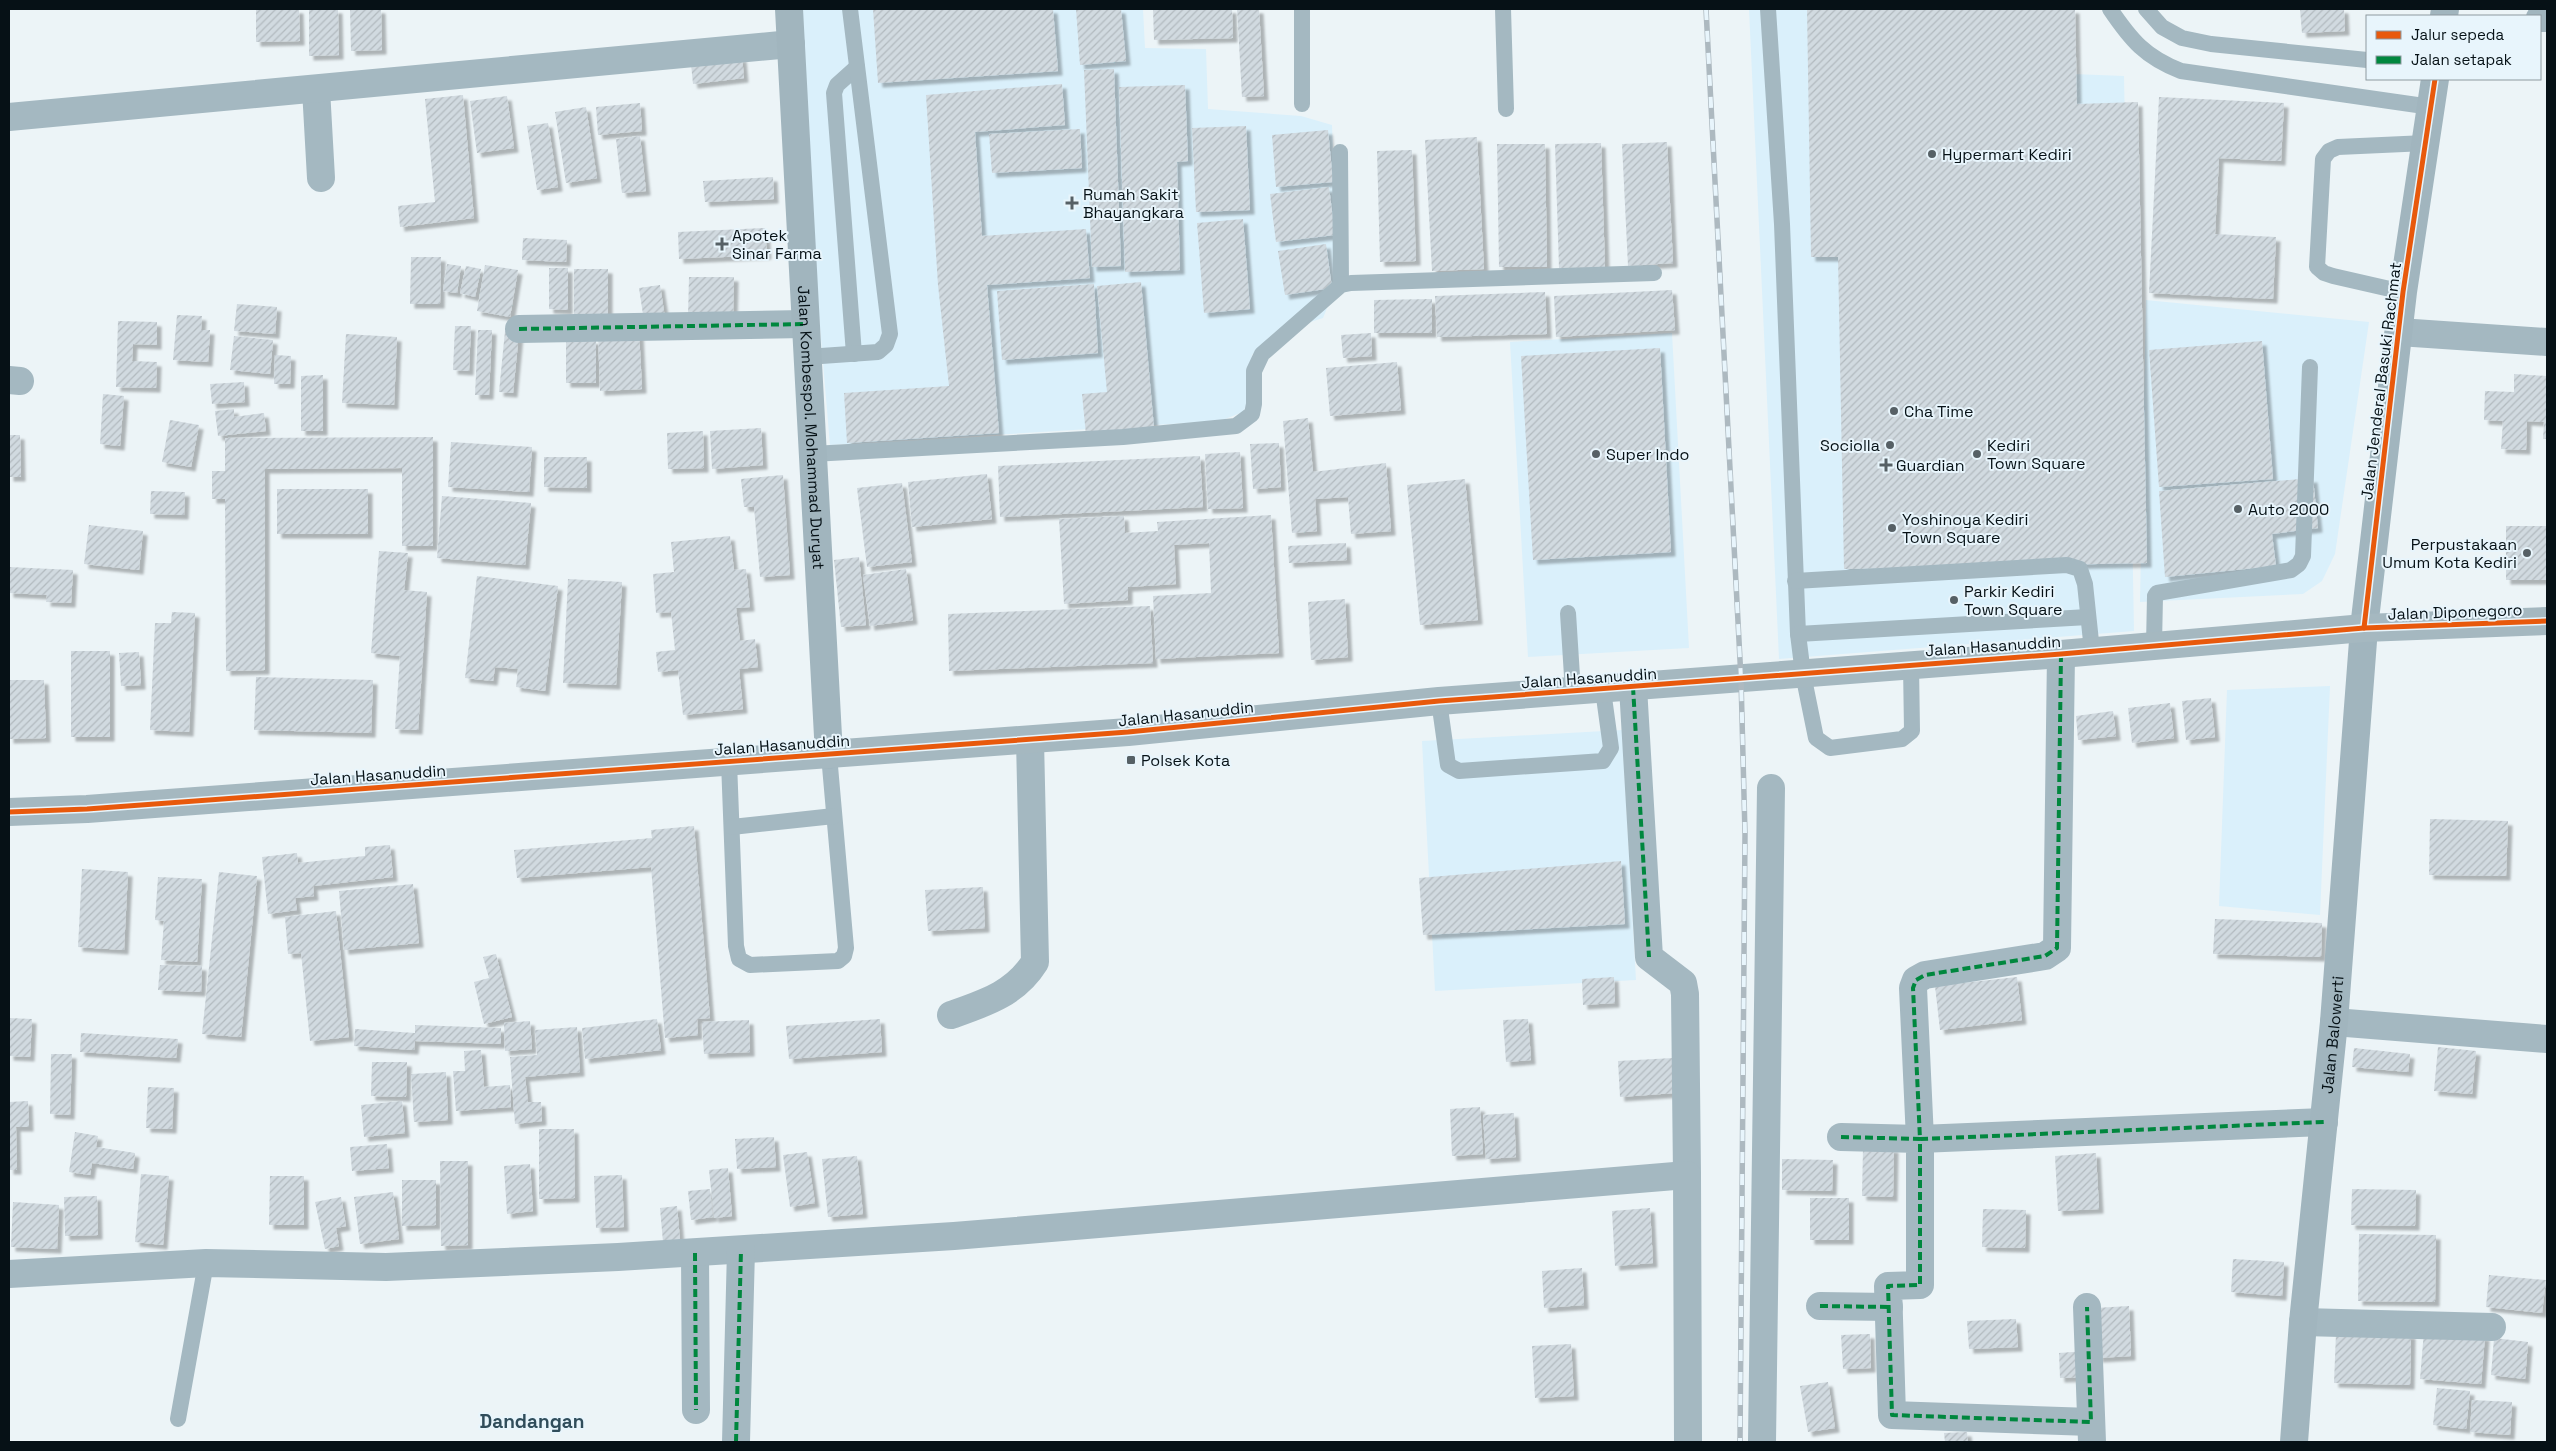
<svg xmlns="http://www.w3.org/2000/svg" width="2556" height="1451" viewBox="0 0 2556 1451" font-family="'Space Grotesk',sans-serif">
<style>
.built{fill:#daf0fb}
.building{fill:url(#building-hatch);filter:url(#shadow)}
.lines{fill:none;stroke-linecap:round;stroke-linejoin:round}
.lane{stroke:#a4b8c1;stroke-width:16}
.street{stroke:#a4b8c1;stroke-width:28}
.secondary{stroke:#a1b5be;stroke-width:28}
.primary{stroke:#a5b8c0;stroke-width:28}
.rail-casing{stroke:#adb9c0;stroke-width:5.5}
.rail{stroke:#e8f5fc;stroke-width:4;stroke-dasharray:11;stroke-linecap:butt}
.quiet{stroke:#00873e;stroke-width:4;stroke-dasharray:8 4;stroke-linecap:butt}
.cycleway-casing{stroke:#e8f5fc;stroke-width:8}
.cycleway{stroke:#e8590c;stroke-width:5}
.poi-dot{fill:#566065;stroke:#e8f5fc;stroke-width:2}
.labels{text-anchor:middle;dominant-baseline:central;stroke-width:4;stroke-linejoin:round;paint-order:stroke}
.poi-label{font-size:16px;fill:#061116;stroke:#e8f5fc;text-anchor:start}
.street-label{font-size:16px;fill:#061116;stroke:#e8f5fc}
.quarter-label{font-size:19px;font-weight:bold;fill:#304d5b;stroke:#e8f5fc}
</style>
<defs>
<pattern id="building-hatch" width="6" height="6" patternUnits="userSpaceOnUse" patternTransform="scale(1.25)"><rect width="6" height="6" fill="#d1dae0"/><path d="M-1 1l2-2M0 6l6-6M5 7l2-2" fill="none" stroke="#b2babf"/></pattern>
<filter id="shadow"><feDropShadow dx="4.5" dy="4.5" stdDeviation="1" flood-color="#0004"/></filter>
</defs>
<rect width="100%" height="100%" fill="#ecf4f7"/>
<g class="built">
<polygon points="793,9 1143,9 1145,48 1206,49 1208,109 1301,116 1332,125 1338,281 1323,318 1273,334 1252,355 1249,400 1243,412 1220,421 830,445"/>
<polygon points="1749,9 2072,9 2073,74 2124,76 2134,631 1779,659"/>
<polygon points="2146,300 2369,322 2335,554 2322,581 2303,594 2140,602"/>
<polygon points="1672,333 1689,648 1528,657 1510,342"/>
<polygon points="2330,686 2320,915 2219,906 2227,690"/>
<polygon points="1622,730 1636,980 1435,991 1422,741"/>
</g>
<g class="building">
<polygon points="256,9 299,9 300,41 256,42"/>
<polygon points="309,9 338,9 339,55 309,56"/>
<polygon points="350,9 381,9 382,50 351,51"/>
<polygon points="873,9 1053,9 1058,71 878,83"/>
<polygon points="1076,9 1121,9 1126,61 1080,65"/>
<polygon points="1153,9 1232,9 1233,38 1154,40"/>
<polygon points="1237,9 1259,9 1264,96 1242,97"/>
<polygon points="1807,9 2075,9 2077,104 2138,102 2147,563 1844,569 1838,257 1811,257"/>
<polygon points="2300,9 2344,9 2345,31 2302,33"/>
<polygon points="742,57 744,78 693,84 691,64"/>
<polygon points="1114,69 1121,266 1092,267 1084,70"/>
<polygon points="1062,84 1065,125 975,132 982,236 1086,229 1090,278 987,285 999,433 847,443 844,393 949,386 938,285 926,95"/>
<polygon points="1185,85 1188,161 1177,162 1180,270 1125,272 1119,87"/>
<polygon points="463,95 474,218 400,227 398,206 435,202 425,99"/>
<polygon points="507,96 514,148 477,153 470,101"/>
<polygon points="2159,97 2284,103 2281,161 2219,158 2215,234 2276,237 2273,299 2149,293"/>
<polygon points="640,103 642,131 598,135 596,107"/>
<polygon points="586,107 597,178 566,183 555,112"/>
<polygon points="548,123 558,187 537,190 527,126"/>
<polygon points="1246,126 1250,210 1196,212 1192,128"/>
<polygon points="1080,129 1082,168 992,173 989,134"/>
<polygon points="1328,130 1333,182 1276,187 1272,135"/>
<polygon points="640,136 646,191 622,193 616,139"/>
<polygon points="1477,137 1484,269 1432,271 1425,140"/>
<polygon points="1667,142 1673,263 1628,266 1622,144"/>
<polygon points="1601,143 1605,267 1559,268 1555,144"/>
<polygon points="1497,144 1545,144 1547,267 1499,267"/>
<polygon points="1412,150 1416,261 1380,262 1377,151"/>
<polygon points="773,177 774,199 705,202 703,181"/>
<polygon points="1329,187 1335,235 1276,242 1270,194"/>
<polygon points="1243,219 1250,309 1204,313 1197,223"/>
<polygon points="765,228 767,255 679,259 678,232"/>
<polygon points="523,238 567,240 566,262 522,260"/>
<polygon points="1326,244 1332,288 1285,295 1278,251"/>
<polygon points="411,257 441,257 440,304 410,304"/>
<polygon points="447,264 461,266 457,293 443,291"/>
<polygon points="485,265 518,270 510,317 477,311"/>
<polygon points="466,266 481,269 475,297 460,293"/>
<polygon points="549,268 568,268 568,310 549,309"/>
<polygon points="574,269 608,269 608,317 574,318"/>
<polygon points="689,277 734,277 733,318 688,317"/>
<polygon points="1141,282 1154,428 1086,435 1082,394 1107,392 1097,286"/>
<polygon points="1094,284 1098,353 1002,360 997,291"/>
<polygon points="660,285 665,318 644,321 639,288"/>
<polygon points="1672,290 1675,330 1556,337 1554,296"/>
<polygon points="1545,292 1547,334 1437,337 1435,296"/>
<polygon points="1432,299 1432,333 1374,333 1374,300"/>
<polygon points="237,304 277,307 275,334 234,331"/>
<polygon points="177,315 202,316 201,330 210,330 208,362 173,360"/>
<polygon points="118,321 157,322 157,345 133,344 132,361 157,362 156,388 116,387"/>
<polygon points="455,326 471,326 469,371 453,370"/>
<polygon points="478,330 492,330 489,395 475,395"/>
<polygon points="639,330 642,389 600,391 598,331"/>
<polygon points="505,331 519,333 513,393 499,392"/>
<polygon points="1371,333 1372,356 1343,358 1341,335"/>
<polygon points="346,334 397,337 394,405 342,403"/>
<polygon points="234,336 273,340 270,374 230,370"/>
<rect x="566" y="340" width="30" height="43"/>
<polygon points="2262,341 2273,479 2159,487 2149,350"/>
<polygon points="1660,348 1671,552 1533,560 1521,356"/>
<polygon points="275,355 291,356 290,384 274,384"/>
<polygon points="1397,362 1401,410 1330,416 1326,368"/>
<polygon points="2514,374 2547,376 2547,439 2543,439 2544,422 2527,421 2526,450 2501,449 2503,421 2484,420 2485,391 2514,392"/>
<polygon points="323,375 323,431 301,431 301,376"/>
<polygon points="244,382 245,402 212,404 210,384"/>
<polygon points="103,394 124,396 120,446 100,444"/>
<polygon points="234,409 234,417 264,413 266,431 218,436 215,411"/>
<polygon points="1308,418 1313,472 1386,463 1391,531 1351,534 1348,497 1315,499 1317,531 1292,533 1283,421"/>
<polygon points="170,420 199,425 191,467 162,462"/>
<polygon points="761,428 763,465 712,469 710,431"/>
<polygon points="703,431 704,468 668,469 667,433"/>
<polygon points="9,435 20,435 21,477 9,477"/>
<polygon points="433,437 433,546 402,546 402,468 265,469 265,670 226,671 225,499 212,499 212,471 225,471 225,438"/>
<polygon points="451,442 532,447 529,492 448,487"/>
<polygon points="1279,443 1281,487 1253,489 1250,444"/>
<polygon points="1240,452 1243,508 1208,509 1205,454"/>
<polygon points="1200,456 1203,507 1000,517 998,466"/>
<polygon points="544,457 587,457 587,488 544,487"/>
<polygon points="987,474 992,519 912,527 908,482"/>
<polygon points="783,475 790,575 760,577 754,507 744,507 741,479"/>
<polygon points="2313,478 2318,528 2272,534 2276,566 2165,577 2159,491"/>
<polygon points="1465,479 1478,620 1420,625 1407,485"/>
<polygon points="902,483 912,562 867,567 857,488"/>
<rect x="277" y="489" width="91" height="45"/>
<polygon points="151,491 185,492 184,515 150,514"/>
<polygon points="442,496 531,503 525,565 437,558"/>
<polygon points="1271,515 1279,653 1156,659 1153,596 1211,593 1209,543 1174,545 1176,584 1128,587 1128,600 1064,604 1059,519 1124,516 1125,533 1158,531 1157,522"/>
<polygon points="89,525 143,531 139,570 84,564"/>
<rect x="2506" y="526" width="41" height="54"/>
<polygon points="730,536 734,570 746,569 750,607 736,608 740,641 755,639 758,667 739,669 743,709 683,715 678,670 658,672 656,652 675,650 671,612 656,613 653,574 674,572 671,542"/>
<polygon points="1346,543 1347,560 1289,563 1288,546"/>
<polygon points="379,551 408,553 404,590 427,592 418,730 395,729 400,656 371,653"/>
<polygon points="859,557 866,625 841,627 834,560"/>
<polygon points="9,567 73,570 71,603 46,602 47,595 9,593"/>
<polygon points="906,569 913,620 870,626 863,575"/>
<polygon points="477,576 558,586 545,691 516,687 518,669 495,667 493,681 465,678"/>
<polygon points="568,579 622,582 616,685 563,683"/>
<polygon points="1345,599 1348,657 1311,660 1308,602"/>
<polygon points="1150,606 1153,663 949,671 948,614"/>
<polygon points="172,612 195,613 189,732 150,730 155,623 171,623"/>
<rect x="71" y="651" width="39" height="86"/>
<polygon points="139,652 141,685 121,686 119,653"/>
<polygon points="256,677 373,680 371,733 254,730"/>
<polygon points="9,680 44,680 46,738 9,739"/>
<polygon points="2211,698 2215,737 2186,740 2182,701"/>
<polygon points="2170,703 2174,738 2132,743 2128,708"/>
<polygon points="2113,711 2116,736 2078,740 2076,716"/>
<polygon points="2430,819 2508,821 2506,876 2429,875"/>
<polygon points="694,826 710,1018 697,1019 698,1035 665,1038 651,867 517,878 514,850 652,838 651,830"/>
<polygon points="390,845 393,877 313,886 314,896 295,898 297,910 268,914 262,857 297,853 298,863 365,856 365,847"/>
<polygon points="1621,861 1625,924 1423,935 1419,878"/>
<polygon points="82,869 128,872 124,950 78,947"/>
<polygon points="219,872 257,876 241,1037 202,1034"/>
<polygon points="158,877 202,879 197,962 161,960 164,921 155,920"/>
<polygon points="413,884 419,943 344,950 339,891"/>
<polygon points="983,887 985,928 928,931 925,890"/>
<polygon points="336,911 349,1037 310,1041 301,953 288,954 285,917"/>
<polygon points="2215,919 2322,923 2321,957 2213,954"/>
<polygon points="496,954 512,1017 484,1024 474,982 489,978 483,957"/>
<polygon points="160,965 202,966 201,992 158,990"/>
<polygon points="1614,977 1615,1003 1583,1005 1582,979"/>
<polygon points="2017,977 2022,1020 1940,1030 1935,986"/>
<polygon points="9,1018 32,1019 30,1057 9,1056"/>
<polygon points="657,1019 661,1050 585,1059 582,1028"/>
<polygon points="880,1019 882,1052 789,1059 786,1026"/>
<polygon points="1528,1019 1531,1060 1506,1062 1503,1020"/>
<polygon points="749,1020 750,1052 704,1054 702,1022"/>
<polygon points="530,1021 532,1049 505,1051 504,1023"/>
<polygon points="415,1025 501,1028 501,1044 415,1041 414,1050 354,1046 355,1029 415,1033"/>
<polygon points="577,1027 580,1072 525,1077 528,1102 541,1102 542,1121 515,1124 510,1057 537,1055 535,1030"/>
<polygon points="81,1033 178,1039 176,1058 80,1052"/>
<polygon points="2438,1047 2476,1051 2472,1094 2434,1091"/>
<polygon points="2354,1048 2410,1054 2408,1072 2352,1067"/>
<polygon points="481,1050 484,1087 510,1085 511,1107 456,1111 453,1071 465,1071 464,1051"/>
<polygon points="51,1054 72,1054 70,1115 50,1114"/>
<polygon points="1673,1058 1675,1093 1620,1097 1618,1061"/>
<polygon points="372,1062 407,1062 406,1097 371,1096"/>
<polygon points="446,1072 448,1120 414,1122 411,1074"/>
<polygon points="148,1087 174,1088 172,1129 146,1128"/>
<polygon points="28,1101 29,1127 16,1127 17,1170 9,1170 9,1102"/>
<polygon points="402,1101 405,1133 364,1137 361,1105"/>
<polygon points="1480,1107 1483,1154 1452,1156 1450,1109"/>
<polygon points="1514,1113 1516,1157 1486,1159 1483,1115"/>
<polygon points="539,1129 574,1129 575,1198 539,1199"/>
<polygon points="75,1132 98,1136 96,1147 135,1153 133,1169 92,1163 90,1175 69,1172"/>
<polygon points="774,1137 776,1167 737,1169 735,1139"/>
<polygon points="387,1144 389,1168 352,1171 350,1147"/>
<polygon points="1863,1148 1894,1148 1893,1197 1862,1196"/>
<polygon points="807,1152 815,1203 790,1207 783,1155"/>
<polygon points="2096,1153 2099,1209 2058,1211 2055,1156"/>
<polygon points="857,1156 863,1214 828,1217 822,1159"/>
<polygon points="1782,1159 1833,1160 1832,1191 1782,1190"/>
<polygon points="440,1161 468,1161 468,1245 441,1246"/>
<polygon points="530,1164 533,1211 507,1214 504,1166"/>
<polygon points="728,1168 732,1216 714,1218 709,1170"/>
<polygon points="141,1174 169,1176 163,1245 135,1242"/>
<polygon points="622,1175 624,1227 596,1228 594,1176"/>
<polygon points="270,1176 304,1176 304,1225 269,1225"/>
<polygon points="402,1180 436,1180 436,1225 402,1226"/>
<polygon points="710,1189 713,1217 691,1220 688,1191"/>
<polygon points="2352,1189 2416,1190 2415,1226 2351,1225"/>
<polygon points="393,1192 399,1239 360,1244 354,1197"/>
<polygon points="97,1196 98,1235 65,1236 64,1197"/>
<polygon points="341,1197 346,1226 336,1228 339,1246 325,1249 315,1202"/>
<rect x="1810" y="1198" width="39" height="42"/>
<polygon points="13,1202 59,1205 57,1249 11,1247"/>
<polygon points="677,1206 680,1240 663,1242 660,1208"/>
<polygon points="1650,1208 1653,1263 1615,1266 1612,1211"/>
<polygon points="1983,1209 2026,1210 2025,1248 1982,1247"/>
<polygon points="2359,1234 2436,1235 2435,1302 2358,1301"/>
<polygon points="2233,1259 2284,1262 2282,1296 2231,1292"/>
<polygon points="1582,1268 1584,1305 1544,1308 1542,1271"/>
<polygon points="2489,1275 2546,1280 2542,1313 2486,1307"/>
<polygon points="2129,1306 2131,1356 2098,1358 2095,1308"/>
<polygon points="2016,1319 2018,1347 1969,1349 1967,1321"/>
<polygon points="2424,1331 2485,1336 2481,1384 2420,1379"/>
<polygon points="2336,1333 2411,1334 2410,1385 2334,1383"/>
<polygon points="1870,1334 1871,1368 1843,1369 1841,1335"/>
<polygon points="2494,1338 2528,1342 2525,1379 2491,1375"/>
<polygon points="1571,1344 1574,1396 1535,1398 1532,1346"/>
<polygon points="2086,1351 2088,1377 2060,1378 2059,1353"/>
<polygon points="1828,1382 1835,1428 1808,1432 1800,1386"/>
<polygon points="2437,1388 2470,1391 2466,1429 2433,1425"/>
<polygon points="2472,1400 2512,1402 2510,1435 2470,1432"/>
<polygon points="1967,1432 1968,1442 1945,1442 1944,1433"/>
</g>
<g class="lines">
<g class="lane">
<polyline points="1503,9 1506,109"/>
<polyline points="1768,9 1782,224 1798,634 1803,674 1816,738 1830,748 1902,739 1912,731 1911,665"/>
<path d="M2110,9C2131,40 2145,57 2181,71L2431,107"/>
<polyline points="2146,9 2162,27 2182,38 2211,44 2367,60"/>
<polyline points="1302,104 1302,9"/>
<polyline points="1340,152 1341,285"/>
<polyline points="2403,292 2333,276 2324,273 2317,267 2323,159 2329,151 2338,147 2426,143"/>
<polyline points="854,354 834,93 837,85 857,67"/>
<polyline points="807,357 878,352 886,345 890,334 850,9"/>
<polyline points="812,454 1123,437 1236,426 1252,414 1254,404 1254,371 1262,354 1341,285 1351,283 1654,273"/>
<polyline points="1795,581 2067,565 2080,569 2085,584 2092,651"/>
<polyline points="1568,613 1573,692"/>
<polyline points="1798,634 2088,617"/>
<polyline points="2154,645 2155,596 2157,593 2291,570 2299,564 2303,556 2310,367"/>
<polyline points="1439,701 1448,765 1459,771 1603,761 1611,748 1603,690"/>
<polyline points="729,762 736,946 739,959 750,965 838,961 844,956 846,948 829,755"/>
<polyline points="732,827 834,816"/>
<polyline points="178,1419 206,1263"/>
</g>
<g class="street">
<polyline points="316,89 321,178"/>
<polyline points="9,117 791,44"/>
<polyline points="519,329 805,324"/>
<polyline points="2399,332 2547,342"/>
<polyline points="9,380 20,381"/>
<polyline points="2061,654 2057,948 2045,956 1925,975 1916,980 1913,988 1920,1139 2324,1122"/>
<polyline points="1633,687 1649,957 1683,983 1685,994 1687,1175"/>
<path d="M951,1015C985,1003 1015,994 1035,962L1030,740"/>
<polyline points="2334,1022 2547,1039"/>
<polyline points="1841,1137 1920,1139 1920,1285 1888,1286 1892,1415 2091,1422"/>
<polyline points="695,1253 696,1410"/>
<polyline points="9,1274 206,1263 386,1267 618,1257 954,1236 1687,1175 1688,1442"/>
<polyline points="1820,1306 1889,1307"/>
<polyline points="2087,1307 2092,1442"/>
<polyline points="2303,1322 2492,1327"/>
<polyline points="736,1442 741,1250"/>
<polyline points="1762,1442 1771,788"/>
</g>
<g class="secondary">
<path id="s1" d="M789,9L829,755"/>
<polyline points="2444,16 2445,9"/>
<polyline points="2540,18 2547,18"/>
<path id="s2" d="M2294,1442L2303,1322L2334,1022L2364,628L2403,292L2435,79"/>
</g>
<polyline class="primary" points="9,812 87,809 1128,732 1439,701 2061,654 2364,628 2547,621"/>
<g class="rail-casing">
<polyline id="rail" points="1706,9 1741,679 1745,834 1740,1442"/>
</g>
<use href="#rail" class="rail"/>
<g class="quiet">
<polyline points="519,329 805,324"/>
<polyline points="2061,654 2057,948 2045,956 1925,975 1916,980 1913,988 1920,1139 2324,1122"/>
<polyline points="1633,687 1649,957"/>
<polyline points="1841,1137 1920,1139 1920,1285 1888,1286 1892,1415 2091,1422 2087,1307"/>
<polyline points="695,1253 696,1410"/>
<polyline points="1820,1306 1889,1307"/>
<polyline points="736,1442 741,1250"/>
</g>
<g class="cycleway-casing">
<g id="cycleway">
<polyline points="2364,628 2403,292 2435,79"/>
<polyline points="9,812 87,809 1128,732 1439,701 2061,654 2364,628 2547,621"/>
</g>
</g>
<use href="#cycleway" class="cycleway"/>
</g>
<g class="poi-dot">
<circle cx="1932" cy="154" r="5"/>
<path d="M1069.5 195.5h5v5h5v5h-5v5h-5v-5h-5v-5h5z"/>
<path d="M719.5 236.5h5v5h5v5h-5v5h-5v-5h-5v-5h5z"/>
<circle cx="1894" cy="411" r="5"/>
<circle cx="1890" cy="445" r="5"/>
<circle cx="1596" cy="454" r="5"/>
<circle cx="1977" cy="454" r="5"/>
<path d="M1883.5 457.5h5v5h5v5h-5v5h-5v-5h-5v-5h5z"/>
<circle cx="2238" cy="509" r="5"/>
<circle cx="1892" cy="528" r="5"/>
<circle cx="2527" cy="553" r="5"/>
<circle cx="1954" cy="600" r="5"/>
<rect x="1126" y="755" width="10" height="10" rx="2.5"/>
</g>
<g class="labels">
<g class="poi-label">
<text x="1942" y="154">Hypermart Kediri</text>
<text x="1083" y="194">Rumah Sakit<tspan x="1083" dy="18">Bhayangkara</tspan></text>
<text x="732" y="235">Apotek<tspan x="732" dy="18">Sinar Farma</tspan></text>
<text x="1904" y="411">Cha Time</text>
<text x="1880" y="445" text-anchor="end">Sociolla</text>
<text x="1987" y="445">Kediri<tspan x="1987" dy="18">Town Square</tspan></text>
<text x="1606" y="454">Super Indo</text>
<text x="1896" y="465">Guardian</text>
<text x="2248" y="509">Auto 2000</text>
<text x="1902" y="519">Yoshinoya Kediri<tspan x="1902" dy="18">Town Square</tspan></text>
<text x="2517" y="544" text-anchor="end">Perpustakaan<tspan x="2517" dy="18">Umum Kota Kediri</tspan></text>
<text x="1964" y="591">Parkir Kediri<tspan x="1964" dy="18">Town Square</tspan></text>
<text x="1141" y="760">Polsek Kota</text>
</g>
<g class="street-label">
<text transform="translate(2381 381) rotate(-83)">Jalan Jenderal Basuki Rachmat</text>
<text stroke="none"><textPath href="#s1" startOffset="419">Jalan Kombespol. Mohammad Duryat</textPath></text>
<text transform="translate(2455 612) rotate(-2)">Jalan Diponegoro</text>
<text transform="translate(1993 646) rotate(-4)">Jalan Hasanuddin</text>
<text transform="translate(1589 678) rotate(-4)">Jalan Hasanuddin</text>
<text transform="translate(1186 714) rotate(-6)">Jalan Hasanuddin</text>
<text transform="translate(782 745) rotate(-4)">Jalan Hasanuddin</text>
<text transform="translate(378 775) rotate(-4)">Jalan Hasanuddin</text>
<text stroke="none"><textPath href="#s2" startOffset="409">Jalan Balowerti</textPath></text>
</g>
<g class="quarter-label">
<text x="532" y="1421">Dandangan</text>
</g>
</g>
<rect width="2556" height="1451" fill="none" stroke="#061116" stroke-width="20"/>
<rect x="2366" y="15" width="175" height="65" fill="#e8f5fc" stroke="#8e9aa0"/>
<rect x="2376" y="31" width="25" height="8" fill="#e8590c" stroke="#8e9aa0"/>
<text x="2411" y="40" font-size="15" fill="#061116">Jalur sepeda</text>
<rect x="2376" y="56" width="25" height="8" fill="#00873e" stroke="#8e9aa0"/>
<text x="2411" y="65" font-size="15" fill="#061116">Jalan setapak</text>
</svg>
